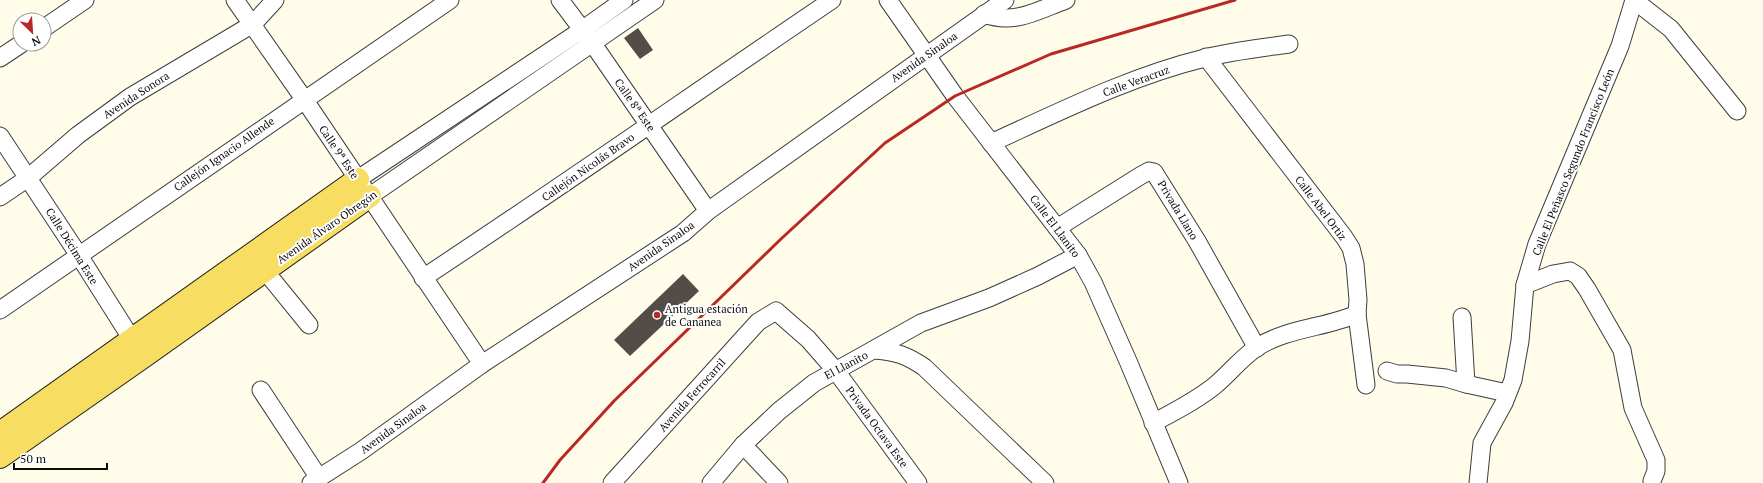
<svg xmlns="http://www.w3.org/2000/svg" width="1763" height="483" viewBox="0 0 1763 483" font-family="'PT Serif',serif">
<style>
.building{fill:#534d47}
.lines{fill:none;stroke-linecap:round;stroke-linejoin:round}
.minor-casing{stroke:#3e3e3e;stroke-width:19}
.major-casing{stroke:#1c1c1c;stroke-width:24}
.minor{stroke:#fff;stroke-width:17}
.major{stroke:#f7dd61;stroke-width:22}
.rail{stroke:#b82926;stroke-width:3}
.poi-dot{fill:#b82926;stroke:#fff;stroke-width:1.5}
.labels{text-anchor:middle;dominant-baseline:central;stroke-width:4;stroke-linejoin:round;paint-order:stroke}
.street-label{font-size:11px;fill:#0b0b0b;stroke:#fff}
.poi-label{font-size:11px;fill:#0b0b0b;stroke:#fff;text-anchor:start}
</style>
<rect width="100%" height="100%" fill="#fffce9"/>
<g class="building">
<polygon points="638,28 653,50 640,59 624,38"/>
<polygon points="683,274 699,291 630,356 614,340"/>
</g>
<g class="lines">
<g class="minor-casing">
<g id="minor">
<polyline points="235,0 304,99 482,364"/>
<polyline points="560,0 593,44 708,211"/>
<polyline points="888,0 955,96 1078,255 1093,282 1128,361 1179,483"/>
<polyline points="1634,0 1671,29 1737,111"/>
<path d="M984,14C1015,25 1036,11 1066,0"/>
<polyline points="44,28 85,0"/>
<polyline points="1206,57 1344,237 1351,248 1355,264 1358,300 1357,314 1366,385"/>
<polyline points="0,58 21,44"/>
<polyline points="0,136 78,254 138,349"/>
<path d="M991,143C1061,111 1131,76 1205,58C1232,51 1261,48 1289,44"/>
<polyline points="358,179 582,30 624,0"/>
<polyline points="370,196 655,0"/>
<polyline points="0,197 28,178 78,135 130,97 253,24 275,0"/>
<polyline points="1057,228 1140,176 1149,171 1154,172 1197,241 1257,348"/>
<polyline points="257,261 309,325"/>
<path d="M423,278C561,187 696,92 832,0"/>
<polyline points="1525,285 1553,274 1570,271 1578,276 1587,289 1622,350 1633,408 1656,460 1656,471 1652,481"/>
<polyline points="0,310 450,0"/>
<polyline points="1462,317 1466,384"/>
<path d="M875,350C897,352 906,355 924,367L1045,483"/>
<polyline points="1387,371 1397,374 1407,374 1446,378 1466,384 1507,393"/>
<polyline points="261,390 319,478"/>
<path d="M1153,423C1174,412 1195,401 1213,387C1228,375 1240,359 1256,348C1286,328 1325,328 1357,314"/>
<polyline points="743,445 779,483"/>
<polyline points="311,483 361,451 482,364 683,233 708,211 1005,0"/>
<polyline points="612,483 758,322 776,311 808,339 836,371 918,483"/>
<polyline points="711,483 743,445 779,411 814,383 921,323 989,298 1038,276 1078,255"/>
<polyline points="1478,483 1482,443 1504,403 1513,380 1520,341 1525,285 1537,244 1620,46 1634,0"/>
</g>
</g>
<g class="major-casing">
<g id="major">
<polyline points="0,433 358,179"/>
<polyline points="0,457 143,357 370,196"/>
</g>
</g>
<use href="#minor" class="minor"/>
<use href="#major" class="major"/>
<polyline class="rail" points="543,483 560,460 614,401 782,238 885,143 955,96 1051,54 1235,0"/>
</g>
<circle class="poi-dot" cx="657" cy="315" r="4"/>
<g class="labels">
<g class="street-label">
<text transform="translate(924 57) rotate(-35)">Avenida Sinaloa</text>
<text transform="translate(1136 81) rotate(-20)">Calle Veracruz</text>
<text transform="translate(136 95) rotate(-33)">Avenida Sonora</text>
<text transform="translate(635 105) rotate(55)">Calle 8ª Este</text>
<text transform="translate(339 152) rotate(56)">Calle 9ª Este</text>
<text transform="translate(224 154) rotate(-35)">Callejón Ignacio Allende</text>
<text transform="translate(1573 162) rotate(-68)">Calle El Peñasco Segundo Francisco León</text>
<text transform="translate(588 167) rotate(-35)">Callejón Nicolás Bravo</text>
<text transform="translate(1321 208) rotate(53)">Calle Abel Ortiz</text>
<text transform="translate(1178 210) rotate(59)">Privada Llano</text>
<text transform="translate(1055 226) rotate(53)">Calle El Llanito</text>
<text transform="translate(327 227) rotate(-35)">Avenida Álvaro Obregón</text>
<text transform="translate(72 246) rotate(58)">Calle Décima Este</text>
<text transform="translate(661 246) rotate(-35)">Avenida Sinaloa</text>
<text transform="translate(846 365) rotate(-28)">El Llanito</text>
<text transform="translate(692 395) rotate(-48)">Avenida Ferrocarril</text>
<text transform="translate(877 427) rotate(54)">Privada Octava Este</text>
<text transform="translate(393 428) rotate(-36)">Avenida Sinaloa</text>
</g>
<g class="poi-label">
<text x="665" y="309">Antigua estación<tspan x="665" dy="13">de Cananea</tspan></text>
</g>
</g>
<g transform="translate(32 32) rotate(155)"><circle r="19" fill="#ffffff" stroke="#9d9d9d"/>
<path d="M0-3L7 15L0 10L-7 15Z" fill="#b82926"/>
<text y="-6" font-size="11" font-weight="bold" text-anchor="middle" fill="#0b0b0b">N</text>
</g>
<path d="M14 463v6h93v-6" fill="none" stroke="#0b0b0b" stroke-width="2"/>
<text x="20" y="463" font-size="12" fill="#0b0b0b" stroke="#ffffff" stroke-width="3" paint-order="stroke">50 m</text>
</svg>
